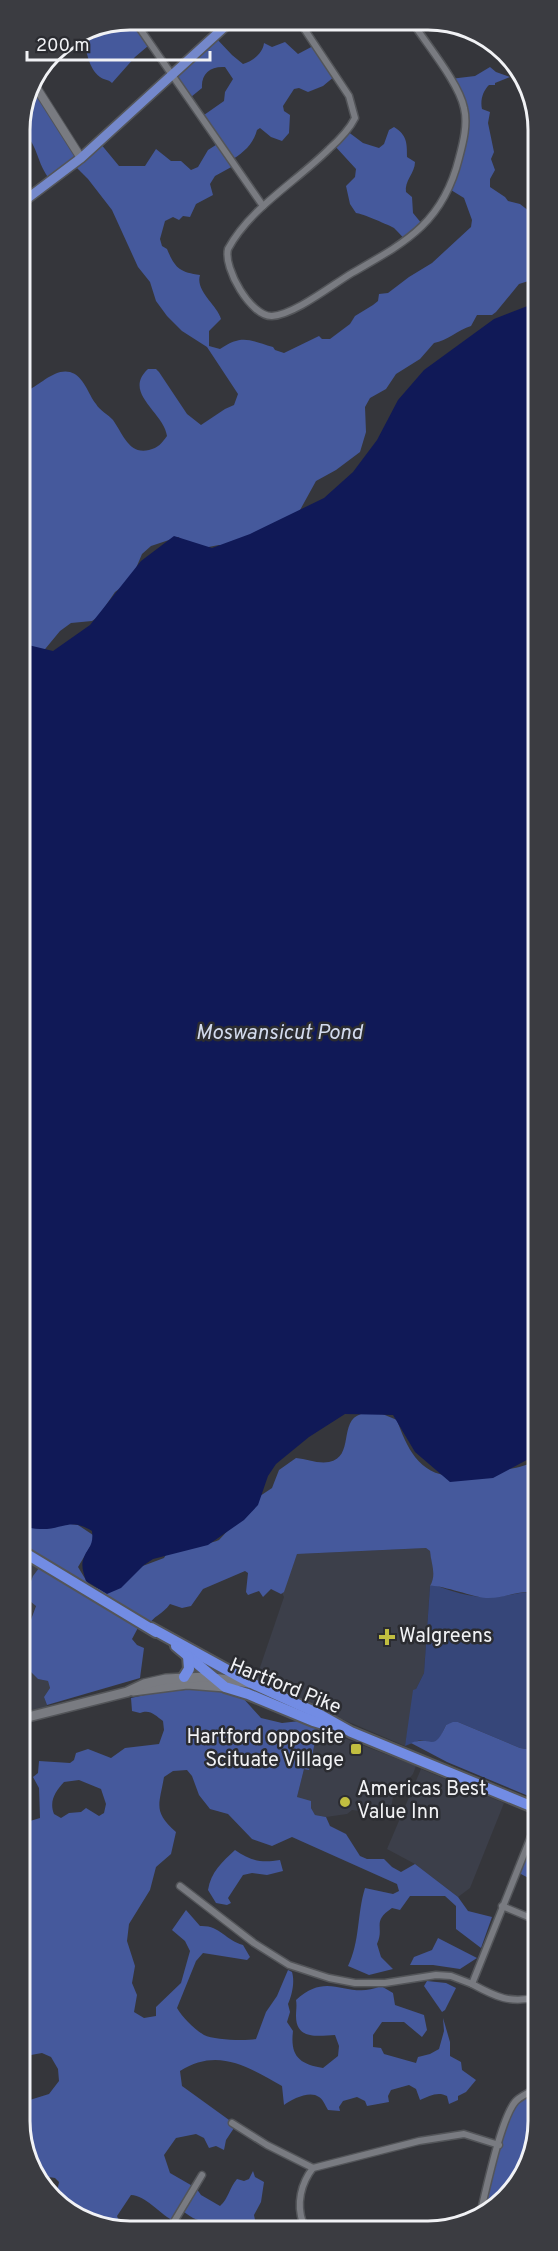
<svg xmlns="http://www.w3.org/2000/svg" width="558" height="2251" viewBox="0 0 558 2251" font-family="Overpass,sans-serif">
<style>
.built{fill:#3c3f4a}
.green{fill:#364679}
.forest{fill:#45599c;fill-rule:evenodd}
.water{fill:#101957}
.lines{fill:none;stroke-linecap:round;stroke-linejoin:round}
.minor-casing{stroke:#535559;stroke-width:9}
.tertiary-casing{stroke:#535559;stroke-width:10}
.secondary-casing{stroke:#535559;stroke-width:12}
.primary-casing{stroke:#535559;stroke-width:12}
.trunk-casing{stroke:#535559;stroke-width:14}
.minor{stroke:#797b81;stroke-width:6}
.tertiary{stroke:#797b81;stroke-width:8}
.secondary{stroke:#797b81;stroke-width:9}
.primary{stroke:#7488cb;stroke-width:9}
.trunk{stroke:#728ce4;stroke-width:10}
.poi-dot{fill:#c1be40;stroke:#2b2c31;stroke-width:2}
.labels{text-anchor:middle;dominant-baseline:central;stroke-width:5;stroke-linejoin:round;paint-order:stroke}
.poi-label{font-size:20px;fill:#f1f2f5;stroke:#2b2c31;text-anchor:start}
.street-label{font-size:20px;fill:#f1f2f5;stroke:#2b2c31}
.water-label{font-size:21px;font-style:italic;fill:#d2daed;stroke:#2b2c31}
.rim{fill:none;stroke:#f1f2f5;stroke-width:3}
</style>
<rect width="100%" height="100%" fill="#35363b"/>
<g class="built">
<polygon points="426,1548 430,1551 435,1578 430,1586 424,1673 416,1689 405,1746 255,1682 284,1597 282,1593 297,1554"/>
<polygon points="20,1551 42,1564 36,1574 36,1605 28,1625 28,1640 20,1643"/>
<polygon points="26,1667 38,1679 48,1681 50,1688 44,1697 50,1713 20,1721 20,1671"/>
<polygon points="318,1728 416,1766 413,1774 393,1797 390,1815 352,1810 347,1814 326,1817 315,1815 311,1808 297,1797 304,1769 309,1769"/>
<polygon points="421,1769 504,1803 470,1888 458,1897 415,1864 387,1849"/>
</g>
<path class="green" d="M435,1585C452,1592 476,1599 496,1597C511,1596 522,1590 538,1593V1751L520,1748L458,1722L446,1725L439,1740L433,1743L420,1740L405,1746L413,1690L416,1689L424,1673L430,1586Z"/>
<g class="forest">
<path d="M130,20H135L132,22L148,46L135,57L112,83C108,79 104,80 100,77C88,68 87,51 83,38L77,35L88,28Z"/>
<path d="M215,37L232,55L243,64C253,61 263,53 264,43L272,47L285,42L298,54L315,45L335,76L323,86L308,92L299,88L294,89L283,106L284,111L290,115L289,133L282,141L271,137L260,128L257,130C253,144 245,151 233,159L235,165L215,176L210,184L213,195L196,204L190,217L183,216L179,220L173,217L165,221L160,239L162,246L167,249C175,268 179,272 200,275C195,291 217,305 221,319L209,331V346L220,349C242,334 249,340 273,347L275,350L284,353L319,336L322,339H330L350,324L355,316L373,305L378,301L379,294L388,293L409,277L432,263L471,227L472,220L464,198L451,190L456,171L465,110L450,79L475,76L490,67L496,72L510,77L495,83V85H489C483,91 480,100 482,109L490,112L488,123L494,152L491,159L495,170L490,179V187L505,197L508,201L520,204L534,215L538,213V278L519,284L496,312L492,315H477L471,326C458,330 447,341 434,343L420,359L396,374L386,389L370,398L365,407L366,432L360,452L336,470L316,481L294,521L251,546L219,545L198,549L178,537L151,546L142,554L131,580L115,592L98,617L92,621L71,623L60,631L41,654L20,650V388L28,390C40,385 55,368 70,372C84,376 88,394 96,404C100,411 108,414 113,420C123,434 129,455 149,450C158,448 162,443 167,436C164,412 122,393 148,369H156L159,372L187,414L201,425L225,409L234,405L238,394L207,347L182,331L167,316L156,301L150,282L138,267L112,210L88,179L74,165L51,181C39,166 40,158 32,143C28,135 20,131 20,123L35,90L81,157L100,143L119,166H145L156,149L171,161H181L191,170L198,167L208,150L219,143L204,115L224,101L225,92L233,79L225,67C210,66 201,74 202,88L191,97L172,75Z"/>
<path d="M394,127C407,135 407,143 407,157L415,162C415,173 404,181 406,192L412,197L413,213L422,224L405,240C402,236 398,232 394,228C391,226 361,213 356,213L350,204L346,186L355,177L356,169L334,145L347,131L363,143L379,148L384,144L389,130Z"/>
<path d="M380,1413L397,1420C406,1446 419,1475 452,1476C465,1477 480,1473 494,1471C508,1469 527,1468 538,1458V1593C518,1589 505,1599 486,1598C473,1597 438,1584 430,1586C437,1574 431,1564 430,1551L426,1548L297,1554L284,1592L281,1594L271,1589L263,1597L259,1591L248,1595L246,1592L248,1573L245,1571L203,1589L191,1606L182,1608L170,1604C162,1615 154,1615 147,1627L140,1624L132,1639L137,1645L144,1648L140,1678L47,1705L44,1697L50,1688L48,1681L38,1679L26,1667L20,1671V1643L27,1639L23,1628L29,1625L36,1606L25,1597L33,1576L42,1564L20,1551V1530L57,1522L78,1525L96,1537L78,1567L89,1585L107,1592L132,1570L164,1558C173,1541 203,1548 219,1540L260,1496L272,1488L279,1470L296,1458C307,1459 318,1464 329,1462C355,1457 338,1421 361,1414C367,1413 374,1413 380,1413Z"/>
<path d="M195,1689L218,1691L242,1697L261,1718L282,1723L300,1721L318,1728L309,1770L304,1769L297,1797L311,1801V1808L315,1815L326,1817L330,1826L346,1834L360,1856L367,1859H384L392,1867L401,1872L415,1864L458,1897L468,1911L492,1917L481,1948L456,1929V1906L445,1896H410L400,1910L392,1908C371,1922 385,1927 377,1944L381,1957L393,1969L369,1975L348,1966C360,1942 357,1914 365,1888L393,1894L399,1891L397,1884L292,1837L272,1846L252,1839L228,1814L210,1809L199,1795L192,1776L187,1770L173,1771L164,1777C159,1806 153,1811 176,1832L171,1854L156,1867L150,1890L129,1924L127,1941L135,1966L132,1983L137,1995L134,2012L144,2018L156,2016V2007L181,1983L190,1951L185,1941L172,1930L186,1910L200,1926C220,1925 225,1940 243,1945L250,1957L247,1960L203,1953L196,1961L177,2008C182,2017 194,2029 204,2035C214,2040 244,2041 256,2039L266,2012L277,1996L288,1970L292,1972C295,1982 292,1995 288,2004L290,2012L287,2022L293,2031C290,2056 299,2064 323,2068L338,2056L339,2046L335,2035C318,2036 296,2040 296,2016C296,2010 297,2006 296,2000C329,1969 347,2001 381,1986L393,1993L395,2005L424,2015L427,2030L422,2037L404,2022H382L373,2035V2047L381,2048L384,2054L416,2063L418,2057L430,2054L439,2049L444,2031L443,2018L450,2042V2056L461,2062L462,2070L476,2080L466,2092L458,2096V2100L449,2104L447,2096C438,2091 429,2096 420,2100L416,2089L409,2085L391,2090L388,2096L389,2102L367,2106L365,2101L357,2097L343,2101L339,2107L340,2111L328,2110C325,2105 323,2099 319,2097C310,2090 292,2099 284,2105L282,2086C248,2067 218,2047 180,2071L182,2086L236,2125L226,2140L224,2150L216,2146L209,2148L204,2138L196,2134L176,2138L164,2155L170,2173L196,2188L201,2195L220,2206C229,2198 229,2188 237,2179L244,2181L249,2179L253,2171L255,2177L264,2182L261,2202L254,2215L257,2230H213C209,2220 201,2222 193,2218C188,2215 184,2212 180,2209L172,2220C159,2213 146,2196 131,2195L117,2216L119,2221L127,2226V2229H108L52,2198L57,2192L59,2182L55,2178L49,2177L41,2168L36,2167L20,2136V2103L49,2094L59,2081L58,2069L51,2057L42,2053L20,2057V1824L40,1818L39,1788L33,1777L38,1773L39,1761L70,1763L74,1760L76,1753L88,1749L111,1758L125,1748L159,1744L164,1730L163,1721C155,1715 150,1709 140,1713L132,1711L131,1698L154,1693ZM79,1780L101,1789L106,1804L104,1813L99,1816L86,1808L81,1812L69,1813L61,1818L54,1814C49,1801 55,1792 64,1782Z"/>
<path d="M453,1722H458L520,1748L538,1751V1800L447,1762L411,1743C433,1735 433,1754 446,1725Z"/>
<polygon points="538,1834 538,1883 519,1873"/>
<path d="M235,1850C251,1861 261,1863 280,1860L283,1871L267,1875L252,1873L243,1875L228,1898L231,1903L227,1905L216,1903L208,1890C211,1872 222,1862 235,1850Z"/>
<polygon points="438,1938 477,1958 460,1969 433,1965 410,1965 414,1957 432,1950"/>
<polygon points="427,1981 446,1983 456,1988 445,2010 442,2012 424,1986"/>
<polygon points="538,2086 538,2128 511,2194 482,2210 499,2145 514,2104"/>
</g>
<path class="water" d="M538,302V1454L493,1478L450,1482L415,1452L393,1415L345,1414L309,1437L276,1464L268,1476L258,1505L244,1520L208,1545L153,1559L144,1565L121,1588L107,1594L86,1581C84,1574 81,1567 83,1560C87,1547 94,1547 92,1531C70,1517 62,1530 40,1529C34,1529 27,1527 20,1526V643L53,651L90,625L141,561L174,536L212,548L250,534L324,498L353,472L377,440L398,400L424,370L494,319Z"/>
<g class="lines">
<g class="minor-casing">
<g id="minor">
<polyline points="134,20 263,206"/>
<path d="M299,21L349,96L355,118C349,130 339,140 329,149C296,182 250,208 228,249C223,268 251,317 272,316C294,315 332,285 352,273C406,242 443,223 459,158C463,143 468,124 464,108C459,83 427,45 413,23"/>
<path d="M538,1819L472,1984C496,1997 510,2004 538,1997"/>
<polyline points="180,1886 254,1943 289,1965 329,1978 355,1983 385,1983 436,1975 451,1976 472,1984"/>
<polyline points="502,1906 538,1921"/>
<polyline points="536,1998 538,2010"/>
<polyline points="232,2123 267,2145 313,2168"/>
<path d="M481,2210C487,2186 501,2119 515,2102C521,2095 531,2093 538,2086"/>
<polyline points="169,2230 202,2175"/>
<path d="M312,2230L303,2223C296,2204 301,2183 313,2168L419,2141L464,2134L499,2145"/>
</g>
</g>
<g class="tertiary-casing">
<polyline id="tertiary" points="36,87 81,158"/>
</g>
<g class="secondary-casing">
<g id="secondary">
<polyline points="133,1691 187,1684 225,1687"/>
<polyline points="20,1719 127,1692 144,1684 166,1679 206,1677 249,1683"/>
</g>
</g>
<g class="primary-casing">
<polyline id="primary" points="20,204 81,158 231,21"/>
</g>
<g class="trunk-casing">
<g id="trunk">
<polyline points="20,1550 156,1632"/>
<polyline points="151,1628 251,1683 317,1713 351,1732 538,1809"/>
<polyline points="176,1646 225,1687 248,1694 313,1721 333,1727"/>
<polyline points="184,1677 189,1669 188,1656"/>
</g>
</g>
<use href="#minor" class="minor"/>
<use href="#tertiary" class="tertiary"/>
<use href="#secondary" class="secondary"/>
<use href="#primary" class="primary"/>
<use href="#trunk" class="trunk"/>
</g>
<g class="poi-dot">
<path d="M384 1628h6v6h6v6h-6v6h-6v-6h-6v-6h6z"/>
<rect x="350" y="1743" width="12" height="12" rx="3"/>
<circle cx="345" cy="1802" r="6"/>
</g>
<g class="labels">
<g class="poi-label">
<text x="399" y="1637">Walgreens</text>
<text x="344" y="1738" text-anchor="end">Hartford opposite<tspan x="344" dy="23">Scituate Village</tspan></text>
<text x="357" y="1790">Americas Best<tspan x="357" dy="23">Value Inn</tspan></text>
</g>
<g class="street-label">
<text transform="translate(285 1687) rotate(22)">Hartford Pike</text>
</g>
<g class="water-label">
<text x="279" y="1033">Moswansicut Pond</text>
</g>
</g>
<path d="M0 0H558V2251H0ZM130 30H428A100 100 0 0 1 528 130V2121A100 100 0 0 1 428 2221H130A100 100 0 0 1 30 2121V130A100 100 0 0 1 130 30Z" fill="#3b3c41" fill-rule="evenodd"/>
<path class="rim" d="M130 30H428A100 100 0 0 1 528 130V2121A100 100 0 0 1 428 2221H130A100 100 0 0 1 30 2121V130A100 100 0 0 1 130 30Z"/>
<path d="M27 51v9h183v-9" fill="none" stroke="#f1f2f5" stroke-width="3"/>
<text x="36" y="51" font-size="18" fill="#f1f2f5" stroke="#2b2c31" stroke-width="4.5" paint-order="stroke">200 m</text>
</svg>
